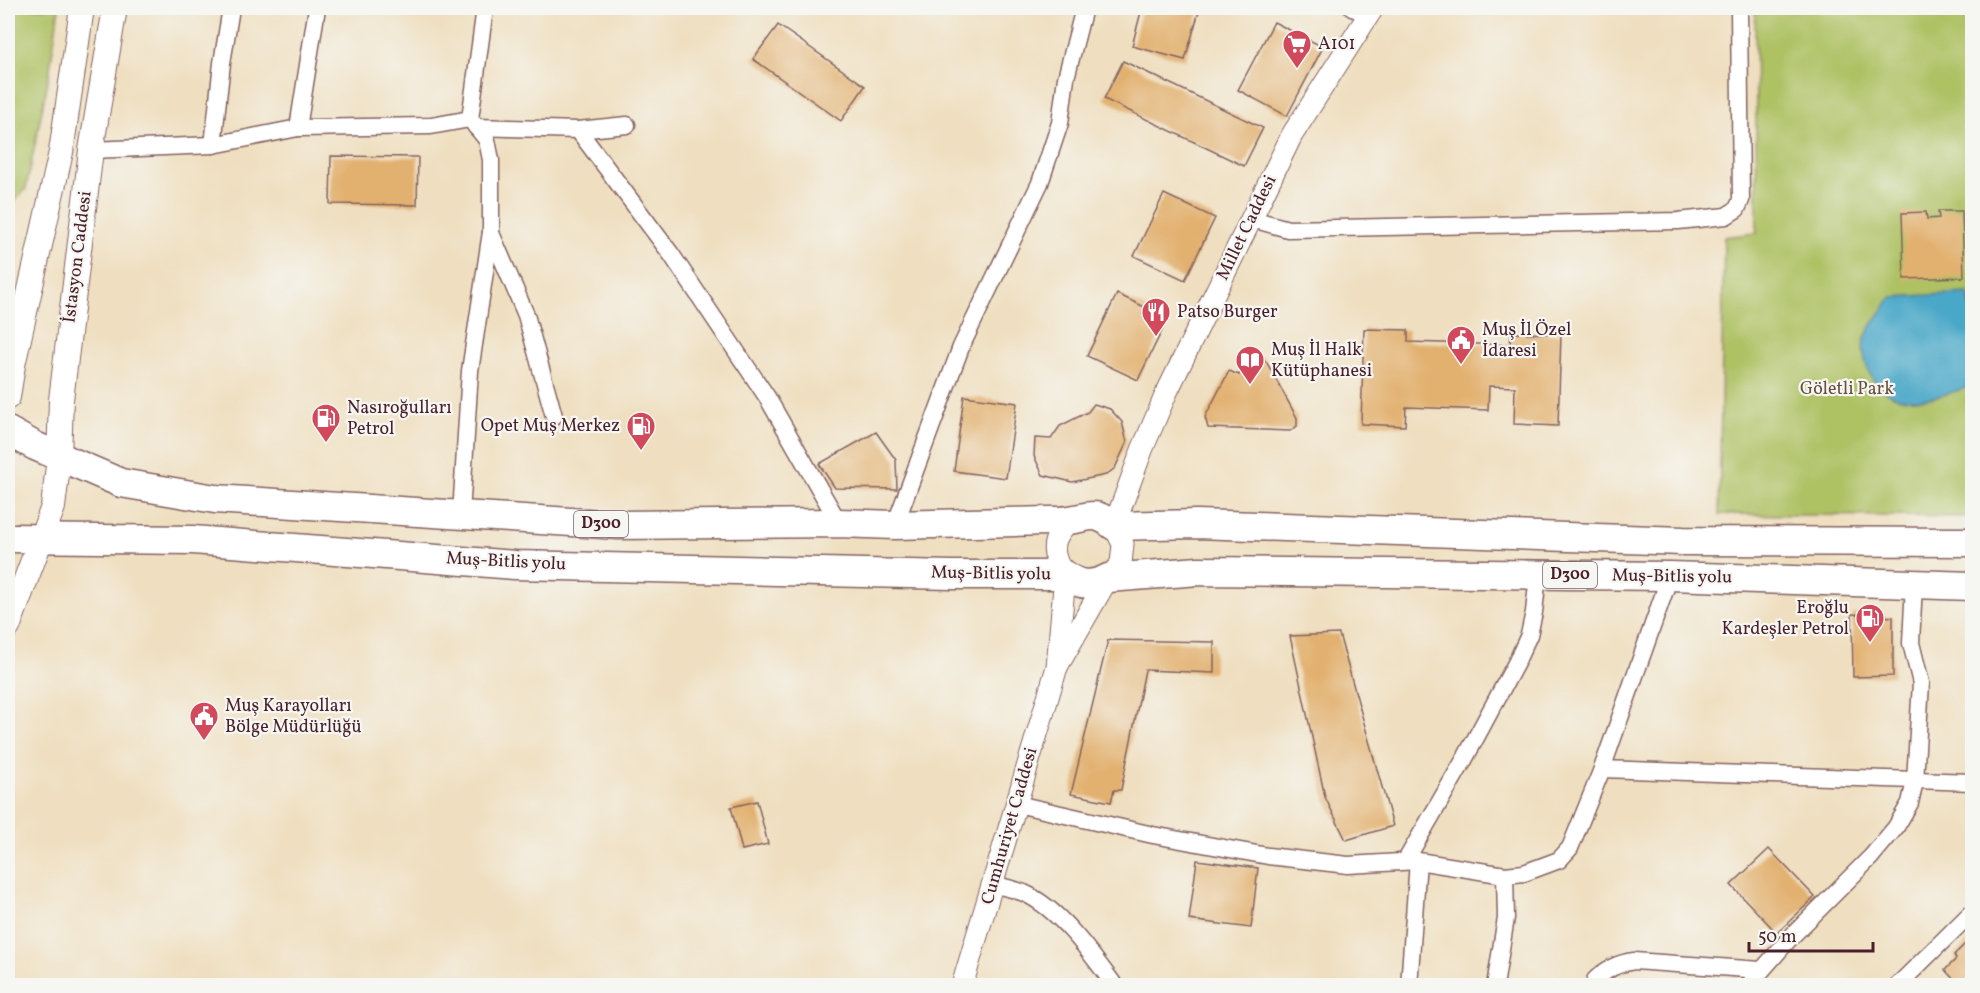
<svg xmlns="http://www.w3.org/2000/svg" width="1980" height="993" viewBox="0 0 1980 993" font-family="Vollkorn,serif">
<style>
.green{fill:#aec164;stroke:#7c7048;stroke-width:1.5}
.water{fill:#4aa7c8;stroke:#4a637a;stroke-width:1.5}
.building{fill:#e2b16f}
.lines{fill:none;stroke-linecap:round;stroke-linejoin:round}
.minor-casing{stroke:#84625f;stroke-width:19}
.tertiary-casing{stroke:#84625f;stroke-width:23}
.secondary-casing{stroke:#84625f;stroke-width:26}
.trunk-casing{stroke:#84625f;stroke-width:31}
.minor{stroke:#fff;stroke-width:16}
.tertiary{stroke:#fff;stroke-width:21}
.secondary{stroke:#fff;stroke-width:24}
.trunk{stroke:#fff;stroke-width:28}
.labels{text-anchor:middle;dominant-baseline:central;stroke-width:4.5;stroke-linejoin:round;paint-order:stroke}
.shield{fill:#f6f6f2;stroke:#7e6067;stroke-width:1.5}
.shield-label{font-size:16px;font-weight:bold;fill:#4a1f2b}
.poi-label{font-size:18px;fill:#4a1f2b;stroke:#f6f6f2;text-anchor:start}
.street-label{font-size:18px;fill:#4a1f2b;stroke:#f6f6f2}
.park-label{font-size:18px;fill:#68503c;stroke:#f6f6f2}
</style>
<rect width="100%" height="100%" fill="#f6f6f2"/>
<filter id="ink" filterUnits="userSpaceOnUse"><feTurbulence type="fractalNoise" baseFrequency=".0167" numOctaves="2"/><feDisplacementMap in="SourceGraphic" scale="12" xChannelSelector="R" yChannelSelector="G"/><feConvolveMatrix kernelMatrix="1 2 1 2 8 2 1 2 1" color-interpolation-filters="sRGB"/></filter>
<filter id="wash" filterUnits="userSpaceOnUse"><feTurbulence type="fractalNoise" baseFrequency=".008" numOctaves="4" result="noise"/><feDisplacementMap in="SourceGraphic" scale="24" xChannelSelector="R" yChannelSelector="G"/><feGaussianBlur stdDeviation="1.35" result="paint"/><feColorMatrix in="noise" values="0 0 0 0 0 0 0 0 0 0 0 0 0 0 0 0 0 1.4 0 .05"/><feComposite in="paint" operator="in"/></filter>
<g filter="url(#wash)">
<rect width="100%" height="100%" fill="#efdfc0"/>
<g class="green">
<polygon points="8,8 59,8 49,75 26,189 8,207"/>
<polygon points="1755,8 1972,8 1972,517 1719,514 1724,237 1757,233"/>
</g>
<path class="water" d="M1968,293L1972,315V386C1939,397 1888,415 1869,372C1865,363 1862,351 1864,341C1869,324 1883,312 1891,297Z"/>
<g id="blocks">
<g class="building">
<polygon points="1142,8 1200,8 1185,60 1132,46"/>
<polygon points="1274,22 1323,47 1287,116 1238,90"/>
<polygon points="778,25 865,86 841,121 753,59"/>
<polygon points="1123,61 1263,128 1244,166 1104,99"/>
<polygon points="331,156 418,157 417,205 330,204"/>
<polygon points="1164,194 1215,218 1185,280 1134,256"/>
<polygon points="1938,211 1962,211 1964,277 1904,279 1902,213 1926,212 1927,219 1939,218"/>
<polygon points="1117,294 1168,318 1138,380 1087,356"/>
<polygon points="1364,329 1408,330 1408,342 1510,345 1511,333 1561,334 1558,426 1514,424 1515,387 1489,386 1488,410 1406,407 1405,426 1361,424"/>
<polygon points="1257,356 1262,357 1267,363 1297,418 1297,426 1290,431 1208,428 1205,417 1229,371 1239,375 1247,359"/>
<polygon points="964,396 1017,403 1006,478 954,471"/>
<polygon points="1094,404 1110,409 1122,422 1127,442 1115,468 1106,475 1072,482 1043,475 1034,456 1035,438 1051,439 1060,426 1088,412"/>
<polygon points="876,432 896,460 897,489 835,488 819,464"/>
<polygon points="1852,614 1893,617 1893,676 1853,677"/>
<polygon points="1339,634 1393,826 1346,840 1325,797 1290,636"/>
<polygon points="1108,640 1214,642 1214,673 1145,670 1121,790 1114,790 1111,802 1071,794"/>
<polygon points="757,801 768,844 742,850 731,807"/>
<polygon points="1769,849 1815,897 1777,933 1731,885"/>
<polygon points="1197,860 1258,868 1251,928 1189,920"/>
<polygon points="1972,937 1972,986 1960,986 1945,970 1956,959 1954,955"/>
</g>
</g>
</g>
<g filter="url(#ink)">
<use href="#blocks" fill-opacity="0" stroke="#84625f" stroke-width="1.5"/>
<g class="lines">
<g class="minor-casing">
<g id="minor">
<polyline points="1352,8 1369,14"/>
<polyline points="476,127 578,130 627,125"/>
<polyline points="298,128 317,8"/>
<polyline points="578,130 671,254 767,397 839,523"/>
<polyline points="213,145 222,63 231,8"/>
<polyline points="91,150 213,145 298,128 431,126 470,119"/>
<polyline points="1252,219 1288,229 1678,221 1726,216 1737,209 1741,200 1739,8"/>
<polyline points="491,233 526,315 554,416"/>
<polyline points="461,514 470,371 491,232 491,160 487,140 470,119 485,8"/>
<polyline points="895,525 961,347 1040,183 1060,123 1066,78 1084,8"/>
<polyline points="1602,769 1972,782"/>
<polyline points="1017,804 1153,835 1268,856 1348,865 1418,861 1505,875 1524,873 1559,860 1570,848 1602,769 1670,576"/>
<polyline points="1406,860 1464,760 1516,663 1529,635 1534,612 1538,575"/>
<path d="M993,884C1003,887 1014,889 1024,893C1060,909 1092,955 1115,986"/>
<path d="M1595,980C1606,969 1619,963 1634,961L1761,970"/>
<polyline points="1409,986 1418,861"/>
<polyline points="1495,986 1506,918 1505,875"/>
<polyline points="1748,986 1791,937 1871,857 1896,827 1910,803 1915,781 1921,683 1911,643 1914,584"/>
<polyline points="1897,986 1972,912"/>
</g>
</g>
<g class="tertiary-casing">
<g id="tertiary">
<polyline points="1057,667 1108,578 1121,564 1123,544 1114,526 1142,450 1166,394 1292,135 1373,8"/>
<path d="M962,986L1057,667L1065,575C1049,554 1051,537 1071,520"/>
</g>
</g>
<g class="secondary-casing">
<g id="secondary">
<polyline points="8,397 13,365 61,152 82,8"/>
<polyline points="8,627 53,507 59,458 61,400 91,150 115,8"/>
</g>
</g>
<g class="trunk-casing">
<g id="trunk">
<path d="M8,431L35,446L121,483L215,499L618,525L839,523L895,525L1049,521C1056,521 1062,521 1069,520C1091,517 1094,510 1114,526L1197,524L1683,541L1972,542"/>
<path d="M8,538L193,540L515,565L952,575H1065C1079,586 1093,586 1108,578L1199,571L1670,576L1972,586"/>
</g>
</g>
<use href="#minor" class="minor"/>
<use href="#tertiary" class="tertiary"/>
<use href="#secondary" class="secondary"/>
<use href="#trunk" class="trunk"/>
</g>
</g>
<defs>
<g id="supermarket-pin" transform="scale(1.5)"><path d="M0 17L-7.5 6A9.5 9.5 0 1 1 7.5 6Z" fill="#d1495b" stroke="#f6f6f2"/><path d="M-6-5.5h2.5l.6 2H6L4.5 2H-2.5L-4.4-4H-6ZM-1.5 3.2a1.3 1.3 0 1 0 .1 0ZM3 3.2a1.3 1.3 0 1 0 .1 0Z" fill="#fff"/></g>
<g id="restaurant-pin" transform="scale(1.5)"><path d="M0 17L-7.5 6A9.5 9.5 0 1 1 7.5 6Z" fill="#d1495b" stroke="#f6f6f2"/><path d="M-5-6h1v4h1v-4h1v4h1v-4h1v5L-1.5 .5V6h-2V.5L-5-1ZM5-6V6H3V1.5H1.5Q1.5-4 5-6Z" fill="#fff"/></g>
<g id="civic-pin" transform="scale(1.5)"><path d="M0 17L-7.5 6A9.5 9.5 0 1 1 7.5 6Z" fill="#d1495b" stroke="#f6f6f2"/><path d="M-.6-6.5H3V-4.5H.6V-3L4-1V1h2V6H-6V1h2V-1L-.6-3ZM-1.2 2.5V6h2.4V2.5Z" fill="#fff"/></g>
<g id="library-pin" transform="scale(1.5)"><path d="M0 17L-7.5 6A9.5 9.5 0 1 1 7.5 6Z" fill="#d1495b" stroke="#f6f6f2"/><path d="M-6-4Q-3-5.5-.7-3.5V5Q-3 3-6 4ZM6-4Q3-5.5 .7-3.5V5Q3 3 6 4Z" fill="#fff"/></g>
<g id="fuel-pin" transform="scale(1.5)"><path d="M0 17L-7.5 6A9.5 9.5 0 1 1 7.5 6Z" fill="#d1495b" stroke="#f6f6f2"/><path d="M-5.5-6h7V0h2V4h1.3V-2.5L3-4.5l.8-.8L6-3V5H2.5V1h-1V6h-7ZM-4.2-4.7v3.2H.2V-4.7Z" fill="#fff"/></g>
</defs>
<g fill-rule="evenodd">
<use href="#supermarket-pin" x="1297" y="44"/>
<use href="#restaurant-pin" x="1156" y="312"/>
<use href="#civic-pin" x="1461" y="340"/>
<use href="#library-pin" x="1250" y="360"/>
<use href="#fuel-pin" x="326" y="418"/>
<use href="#fuel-pin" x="641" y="426"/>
<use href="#fuel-pin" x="1870" y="618"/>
<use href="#civic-pin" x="204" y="716"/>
</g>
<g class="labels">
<g class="shield">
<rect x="574" y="511" width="54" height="26" rx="4.5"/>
<rect x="1543" y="562" width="54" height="26" rx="4.5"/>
</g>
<g class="shield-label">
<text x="601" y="524">D300</text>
<text x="1570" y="575">D300</text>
</g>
<g class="poi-label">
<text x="1318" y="44">A101</text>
<text x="1177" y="312">Patso Burger</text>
<text x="1482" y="330">Muş İl Özel<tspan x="1482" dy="21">İdaresi</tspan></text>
<text x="1271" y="350">Muş İl Halk<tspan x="1271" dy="21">Kütüphanesi</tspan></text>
<text x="347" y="408">Nasıroğulları<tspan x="347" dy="21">Petrol</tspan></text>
<text x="620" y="426" text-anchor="end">Opet Muş Merkez</text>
<text x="1849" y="608" text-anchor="end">Eroğlu<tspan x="1849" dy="21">Kardeşler Petrol</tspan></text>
<text x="225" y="706">Muş Karayolları<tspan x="225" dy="21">Bölge Müdürlüğü</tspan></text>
</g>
<g class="street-label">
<text transform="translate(1247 228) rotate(-64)">Millet Caddesi</text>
<text transform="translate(78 257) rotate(-83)">İstasyon Caddesi</text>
<text transform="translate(506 562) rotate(3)">Muş-Bitlis yolu</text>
<text transform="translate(991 574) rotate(1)">Muş-Bitlis yolu</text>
<text transform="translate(1672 577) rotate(1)">Muş-Bitlis yolu</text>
<text transform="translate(1010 826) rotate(-74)">Cumhuriyet Caddesi</text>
</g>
<g class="park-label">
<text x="1847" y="389">Göletli Park</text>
</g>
</g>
<rect width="1980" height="993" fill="none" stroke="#f6f6f2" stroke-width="30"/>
<path d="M1749 942v9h124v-9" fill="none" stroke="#4a1f2b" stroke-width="3"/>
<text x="1758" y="942" font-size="18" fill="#4a1f2b" stroke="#f6f6f2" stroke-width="4.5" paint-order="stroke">50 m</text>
</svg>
